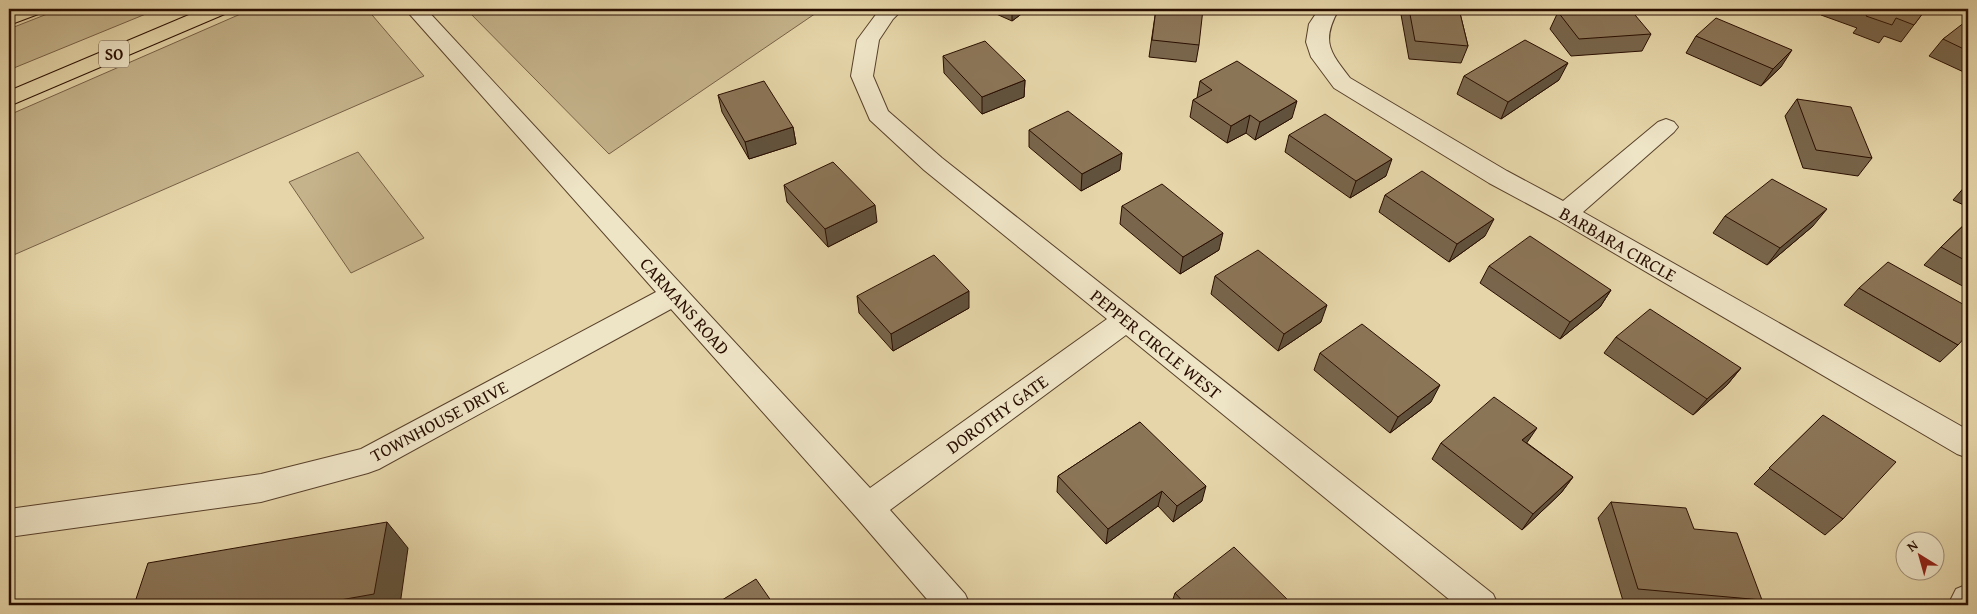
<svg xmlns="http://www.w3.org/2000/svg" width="1977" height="614" viewBox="0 0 1977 614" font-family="'Gentium Book Plus',serif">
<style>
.green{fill:#c5b38b;stroke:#776046}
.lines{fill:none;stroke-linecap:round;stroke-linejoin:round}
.minor-casing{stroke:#58402a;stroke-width:2}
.highway-casing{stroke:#290e00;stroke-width:2}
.minor{fill:#eee4c6;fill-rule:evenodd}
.highway{fill:#e5d5a8;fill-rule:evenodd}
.wall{fill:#78654b;stroke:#290e00}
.shaded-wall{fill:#61523d;stroke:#290e00}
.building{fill:#8b7557;stroke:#290e00}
.labels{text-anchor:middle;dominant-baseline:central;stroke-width:4.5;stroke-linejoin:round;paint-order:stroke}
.shield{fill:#eee4c6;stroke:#644e3b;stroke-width:1}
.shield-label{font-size:16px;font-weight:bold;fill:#290e00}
.street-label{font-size:18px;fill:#290e00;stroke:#eee4c6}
</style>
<rect width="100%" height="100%" fill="#e5d5a8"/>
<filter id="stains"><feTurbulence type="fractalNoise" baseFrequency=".004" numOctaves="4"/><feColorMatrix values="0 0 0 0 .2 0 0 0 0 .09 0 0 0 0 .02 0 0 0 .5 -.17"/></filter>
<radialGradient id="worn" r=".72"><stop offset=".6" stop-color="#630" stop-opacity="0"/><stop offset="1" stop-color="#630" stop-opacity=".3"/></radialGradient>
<g class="green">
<polygon points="60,9 158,9 9,70 9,29"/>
<polygon points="252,9 367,9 424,76 9,257 9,115"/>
<polygon points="466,9 822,9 609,154"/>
<polygon points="358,152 424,238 351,273 289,182"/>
</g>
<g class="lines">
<g class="minor-casing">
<g id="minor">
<polygon points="405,9 426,9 870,488 1107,319 924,170 870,120 851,76 857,40 880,9 903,9 893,19 879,40 873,76 888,111 942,158 1493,594 1498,605 1456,605 1126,335 890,510 965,594 970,605 932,605 857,518 671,309 379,469 368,473 261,502 9,537 9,509 261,474 361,449 656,292"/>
<path d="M1319,9H1339C1321,41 1329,51 1350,78L1507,171L1563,201L1658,122L1666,119L1674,122L1678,127L1674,132L1583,212L1968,430V458L1957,454L1556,219L1489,183L1334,88L1311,57L1306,42L1309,24Z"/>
<polygon points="1968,584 1968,605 1948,605 1956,589"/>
</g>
</g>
<g class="highway-casing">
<g id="highway">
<polygon points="16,9 44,9 41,13 9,25 9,12"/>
<polygon points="203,9 230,9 227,13 9,106 9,91"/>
</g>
</g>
<use href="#minor" class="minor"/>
<use href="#highway" class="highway"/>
</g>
<g class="wall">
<polygon points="985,9 1028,9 1012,21"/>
<polygon points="1156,9 1199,45 1196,62 1149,57"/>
<polygon points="1400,9 1459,9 1468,46 1461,63 1409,59"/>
<polygon points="1825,9 1926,9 1901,42 1884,36 1879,43 1853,33 1857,28 1821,15"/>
<polygon points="1558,12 1651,34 1642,51 1571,56 1550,29"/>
<polygon points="1968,23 1968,74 1929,56 1943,39"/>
<polygon points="1696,36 1781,67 1761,86 1686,53"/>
<polygon points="943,56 1025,80 1024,97 982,114 944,73"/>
<polygon points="1464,76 1559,80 1501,119 1457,94"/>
<polygon points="1200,81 1292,118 1255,140 1246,133 1227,143 1190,117 1193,100 1197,98"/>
<polygon points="718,95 793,127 796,144 749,159 722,112"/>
<polygon points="1797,99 1872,158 1858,176 1803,168 1785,116"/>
<polygon points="1029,130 1120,170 1081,191 1029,147"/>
<polygon points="1289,135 1386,176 1350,198 1285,152"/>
<polygon points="1968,183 1968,207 1953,200"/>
<polygon points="784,185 877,222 828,247 787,202"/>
<polygon points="1385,195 1485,236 1449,262 1379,212"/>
<polygon points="1122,206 1219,250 1180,274 1120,224"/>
<polygon points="1725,216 1813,226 1767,265 1713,233"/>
<polygon points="1968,221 1968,289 1924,265 1941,247"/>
<polygon points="1489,266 1611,290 1600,307 1560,339 1480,283"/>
<polygon points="1215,276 1321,322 1278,351 1211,294"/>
<polygon points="1859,288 1958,345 1940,362 1844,305"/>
<polygon points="857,296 969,308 893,351 859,313"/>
<polygon points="1616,337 1741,368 1727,385 1693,415 1604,353"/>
<polygon points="1320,353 1431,402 1390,433 1314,370"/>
<polygon points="1823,415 1843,519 1825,535 1754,484"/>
<polygon points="1140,422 1202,501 1173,522 1158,506 1106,544 1057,492 1058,476"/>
<polygon points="1441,443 1527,443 1573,477 1561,493 1522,530 1432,459"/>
<polygon points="1611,502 1694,529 1762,600 1757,605 1639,605 1624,604 1598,518"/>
<polygon points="1175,593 1293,605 1171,605"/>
</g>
<g class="shaded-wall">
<polygon points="1012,9 1028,9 1012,21"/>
<polygon points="1792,50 1781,67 1761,86 1773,69"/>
<polygon points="1568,63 1559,80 1501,119 1508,102"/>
<polygon points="1025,80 1024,97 982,114 982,97"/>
<polygon points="1297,101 1292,118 1255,140 1260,122"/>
<polygon points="1250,115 1246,133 1227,143 1231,126"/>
<polygon points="793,127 796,144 749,159 745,142"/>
<polygon points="1122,153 1120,170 1081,191 1082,174"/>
<polygon points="1392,159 1386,176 1350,198 1356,181"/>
<polygon points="875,205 877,222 828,247 825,229"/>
<polygon points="1827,209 1813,226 1767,265 1780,248"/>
<polygon points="1494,219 1485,236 1449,262 1457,244"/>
<polygon points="1223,233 1219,250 1180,274 1183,257"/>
<polygon points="1611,290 1600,307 1560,339 1570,322"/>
<polygon points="969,291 969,308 893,351 891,334"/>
<polygon points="1327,305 1321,322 1278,351 1284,334"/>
<polygon points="1741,368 1727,385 1693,415 1707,399"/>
<polygon points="1440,385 1431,402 1390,433 1398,417"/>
<polygon points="1537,428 1526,444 1522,440"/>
<polygon points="1573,477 1561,493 1522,530 1533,514"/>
<polygon points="1206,486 1202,501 1173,522 1177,506"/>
<polygon points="1162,491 1158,506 1106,544 1108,529"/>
<polygon points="387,522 408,548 400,605 312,605"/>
</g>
<g class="building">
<polygon points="1156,9 1203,9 1199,45 1152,40"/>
<polygon points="1409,9 1459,9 1468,46 1415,41"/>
<polygon points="1603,9 1630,9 1651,34 1579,39 1558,12"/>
<polygon points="1864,9 1926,9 1914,25 1896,18 1892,25 1866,16 1869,11"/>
<polygon points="1716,18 1792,50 1773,69 1696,36"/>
<polygon points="1965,22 1968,23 1968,51 1943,39"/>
<polygon points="1525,40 1568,63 1508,102 1464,76"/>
<polygon points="985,41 1025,80 982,97 943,56"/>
<polygon points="1237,61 1297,101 1260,122 1250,115 1231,126 1193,100 1212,90 1200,81"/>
<polygon points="764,81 793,127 745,142 718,95"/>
<polygon points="1797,99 1851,107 1872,158 1816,150"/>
<polygon points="1068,111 1122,153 1082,174 1029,130"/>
<polygon points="1325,114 1392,159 1356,181 1289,135"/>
<polygon points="833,162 875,205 825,229 784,185"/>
<polygon points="1422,171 1494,219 1457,244 1385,195"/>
<polygon points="1772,179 1827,209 1780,248 1725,216"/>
<polygon points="1162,184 1223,233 1183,257 1122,206"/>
<polygon points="1968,221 1968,262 1941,247"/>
<polygon points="1530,236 1611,290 1570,322 1489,266"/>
<polygon points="1258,250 1327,305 1284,334 1215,276"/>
<polygon points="934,255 969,291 891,334 857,296"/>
<polygon points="1888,262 1968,307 1968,334 1958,345 1859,288"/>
<polygon points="1650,309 1741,368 1707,399 1616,337"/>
<polygon points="1362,324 1440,385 1398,417 1320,353"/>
<polygon points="1494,397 1537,428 1522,440 1573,477 1533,514 1441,443"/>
<polygon points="1823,415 1896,462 1843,519 1769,468"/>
<polygon points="1140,422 1206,486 1177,506 1162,491 1108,529 1058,476"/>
<polygon points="1611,502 1686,508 1694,529 1737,533 1762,600 1638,589"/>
<polygon points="387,522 374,594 312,605 134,605 148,563"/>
<polygon points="1234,547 1293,605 1186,605 1175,593"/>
<polygon points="756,579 774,605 714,605"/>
</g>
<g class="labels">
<rect class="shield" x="99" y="40.5" width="30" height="27" rx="4"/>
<g class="shield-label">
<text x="114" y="54">SO</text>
</g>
<g class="street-label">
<text transform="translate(1618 244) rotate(30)">BARBARA CIRCLE</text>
<text transform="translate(685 306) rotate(48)">CARMANS ROAD</text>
<text transform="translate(1156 344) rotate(39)">PEPPER CIRCLE WEST</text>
<text transform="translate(997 414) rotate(-36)">DOROTHY GATE</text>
<text transform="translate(439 421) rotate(-28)">TOWNHOUSE DRIVE</text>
</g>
</g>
<rect width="1977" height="614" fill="none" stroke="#e5d5a8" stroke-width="30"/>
<rect x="10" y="10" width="1957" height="594" fill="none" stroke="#290e00" stroke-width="2.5"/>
<rect x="15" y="15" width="1947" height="584" fill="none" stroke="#290e00"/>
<g transform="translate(1920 556) rotate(323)"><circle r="24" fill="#eee4c6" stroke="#9f8e77"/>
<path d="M0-4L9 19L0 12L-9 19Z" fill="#8f2418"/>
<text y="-8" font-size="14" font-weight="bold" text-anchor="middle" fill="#290e00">N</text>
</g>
<rect width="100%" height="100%" filter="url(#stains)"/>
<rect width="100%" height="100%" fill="url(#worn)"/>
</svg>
